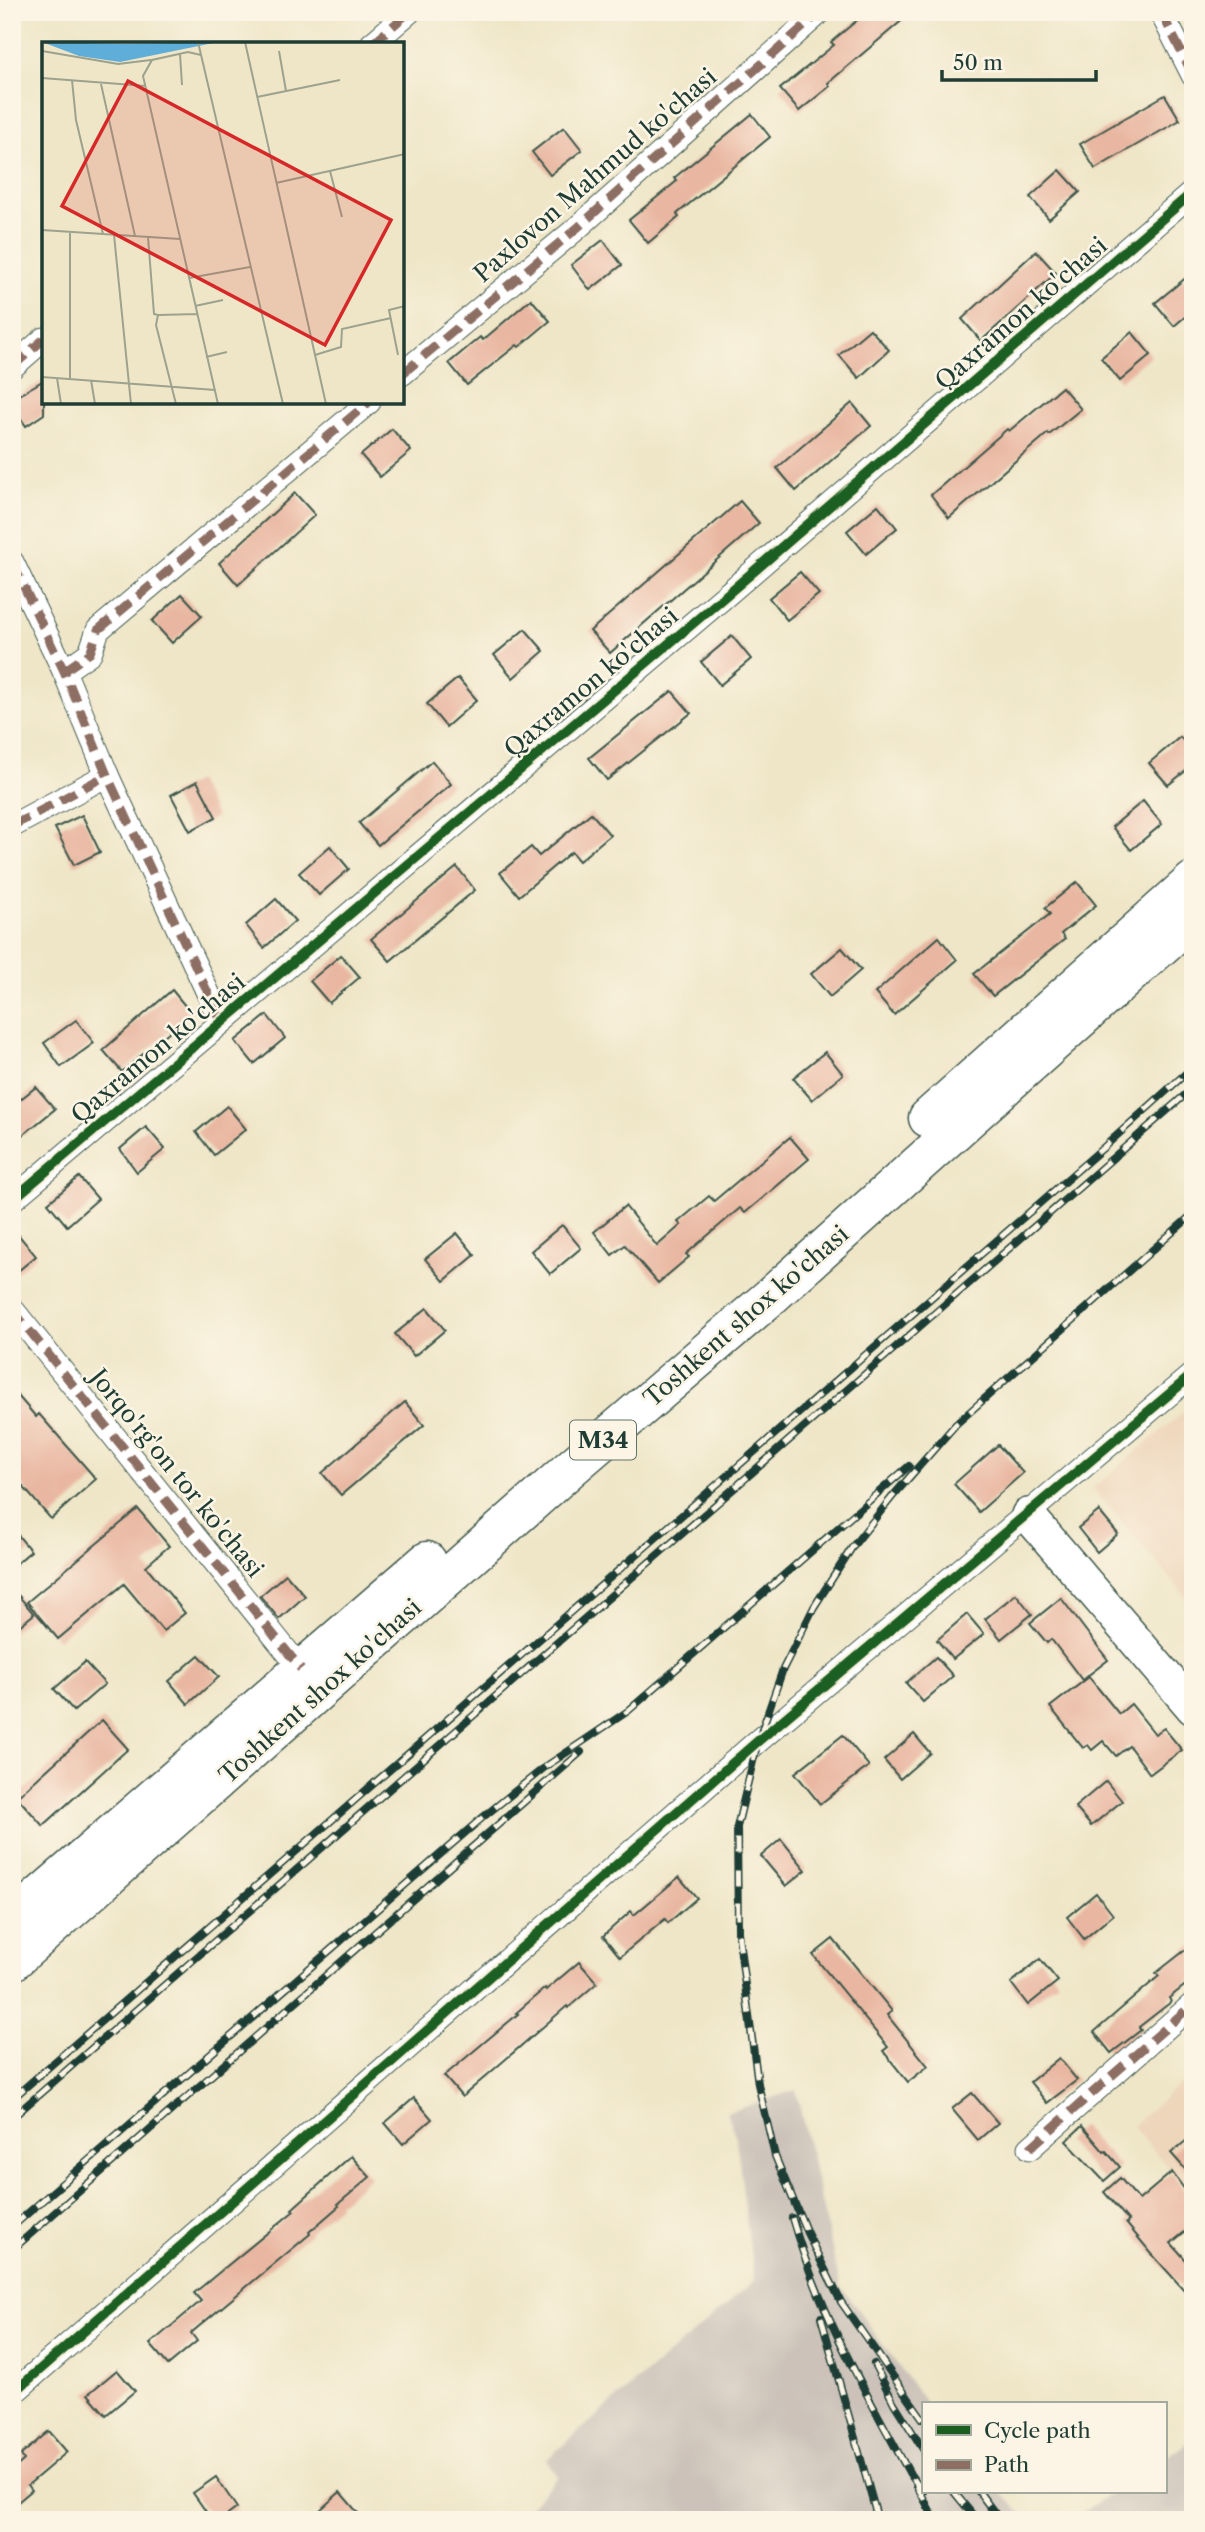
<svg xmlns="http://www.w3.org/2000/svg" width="1205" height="2532" viewBox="0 0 1205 2532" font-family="'Libre Caslon Text',serif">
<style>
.built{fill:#eed6bb}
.industrial{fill:#ccc2b9}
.building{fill:#e9b7a1}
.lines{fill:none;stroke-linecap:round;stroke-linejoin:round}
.minor-casing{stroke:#3e564a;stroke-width:25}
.secondary-casing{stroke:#3e564a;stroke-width:36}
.trunk-casing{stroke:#3e564a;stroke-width:41}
.minor{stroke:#fff;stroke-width:23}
.secondary{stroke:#fff;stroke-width:33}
.trunk{stroke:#fff;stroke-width:38}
.rail-casing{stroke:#1f3d34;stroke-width:8}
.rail{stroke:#fcf5e5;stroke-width:5;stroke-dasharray:16;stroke-linecap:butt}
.quiet{stroke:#8d6e63;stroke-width:9;stroke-dasharray:18 9;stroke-linecap:butt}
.cycleway-casing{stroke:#fcf5e5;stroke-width:15}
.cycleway{stroke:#1b5e20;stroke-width:10}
.labels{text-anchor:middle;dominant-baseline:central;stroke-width:5;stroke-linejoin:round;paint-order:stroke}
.shield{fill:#fcf5e5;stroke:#617469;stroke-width:2}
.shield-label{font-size:23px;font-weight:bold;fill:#1f3d34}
.street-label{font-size:24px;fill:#1f3d34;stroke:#fcf5e5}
.inset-road{fill:none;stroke:#9ca28d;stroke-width:2}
.view{fill:#d62828;fill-opacity:0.15;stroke:#d62828;stroke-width:3.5}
.inset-edge{fill:none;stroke:#1f3d34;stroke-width:3.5}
</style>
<rect width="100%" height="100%" fill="#fcf5e5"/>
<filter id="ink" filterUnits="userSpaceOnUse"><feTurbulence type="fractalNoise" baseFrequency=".0143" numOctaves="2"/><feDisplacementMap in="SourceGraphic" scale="14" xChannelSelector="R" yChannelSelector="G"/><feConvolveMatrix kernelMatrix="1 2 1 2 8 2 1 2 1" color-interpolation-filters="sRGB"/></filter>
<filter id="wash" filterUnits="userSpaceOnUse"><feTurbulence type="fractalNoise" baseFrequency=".00686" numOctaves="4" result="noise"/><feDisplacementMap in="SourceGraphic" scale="28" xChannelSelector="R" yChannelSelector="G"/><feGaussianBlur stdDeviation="1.57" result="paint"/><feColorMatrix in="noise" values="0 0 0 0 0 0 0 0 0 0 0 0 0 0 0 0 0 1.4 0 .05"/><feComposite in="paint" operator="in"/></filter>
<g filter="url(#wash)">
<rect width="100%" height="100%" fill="#efe6c8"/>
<g class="built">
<polygon points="1193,1404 1193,1605 1093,1488"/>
<polygon points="1193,2073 1193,2195 1132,2126"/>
</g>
<g class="industrial">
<polygon points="796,2090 840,2285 926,2404 923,2404 923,2492 1001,2492 1027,2520 517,2520 558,2476 546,2460 754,2281 736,2137 726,2113"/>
<polygon points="1193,2439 1193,2520 1071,2520 1113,2492 1165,2492 1165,2458"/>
</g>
<g id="blocks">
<g class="building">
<polygon points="867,12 912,12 828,83 830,86 799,111 780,89 834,45 831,42"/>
<polygon points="1165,95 1180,120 1095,169 1080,144"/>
<polygon points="752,114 770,137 677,214 679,217 648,243 629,220 677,181 674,178"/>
<polygon points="564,127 582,150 550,175 532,152"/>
<polygon points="1060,170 1080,192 1049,219 1030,197"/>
<polygon points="603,240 622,265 590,290 571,265"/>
<polygon points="1036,251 1056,273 981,341 962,319"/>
<polygon points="1193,272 1193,310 1174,326 1155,303"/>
<polygon points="531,299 550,321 519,347 517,345 467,385 449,363 480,337 483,340"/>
<polygon points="870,329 889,350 859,378 839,355"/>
<polygon points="1132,332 1151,355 1120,381 1101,358"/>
<polygon points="44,380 44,414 26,426 12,405 12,399"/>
<polygon points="1062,387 1081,409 1049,435 1048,433 949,518 931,495 1007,429 1009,431"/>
<polygon points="852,403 871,426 796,491 777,468"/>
<polygon points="392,429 411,451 380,477 361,455"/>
<polygon points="295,493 315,515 238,585 219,563"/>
<polygon points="740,501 759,523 610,653 590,631"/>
<polygon points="878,505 897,528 866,554 847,531"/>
<polygon points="800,572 819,594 787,620 769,598"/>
<polygon points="182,594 202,616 172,643 152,621"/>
<polygon points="525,629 544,651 513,678 494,655"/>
<polygon points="732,636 751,659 720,685 701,662"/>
<polygon points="458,678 477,700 446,727 427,704"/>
<polygon points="672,691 691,713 607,780 589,758"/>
<polygon points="1180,737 1193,751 1193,765 1168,785 1149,763"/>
<polygon points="432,761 451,784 378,845 359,823"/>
<polygon points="197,781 216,817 190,831 171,795"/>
<polygon points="1143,801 1162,824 1131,850 1112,827"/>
<polygon points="591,813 610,835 579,861 571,852 519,896 500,873 531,847 539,856"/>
<polygon points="82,815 100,852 74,865 55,828"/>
<polygon points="330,846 349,869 319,895 299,873"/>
<polygon points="457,867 475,890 390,961 371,939"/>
<polygon points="1077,882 1096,905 1061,934 1065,939 993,996 974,974 1050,914 1045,908"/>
<polygon points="276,899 295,921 264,948 246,925"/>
<polygon points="939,937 957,960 894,1015 875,993"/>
<polygon points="842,948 861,970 830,997 811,974"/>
<polygon points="341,955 360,977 329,1003 310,981"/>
<polygon points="172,990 191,1013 122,1072 103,1050"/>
<polygon points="267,1015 285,1038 254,1064 235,1041"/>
<polygon points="76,1020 94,1043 61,1067 44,1043"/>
<polygon points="825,1052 843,1074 812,1100 793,1078"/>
<polygon points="36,1087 55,1109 23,1135 12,1122 12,1106"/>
<polygon points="227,1106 246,1129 214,1155 196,1132"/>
<polygon points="146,1127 165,1149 137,1172 120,1149"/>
<polygon points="790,1137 809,1159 745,1213 740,1208 686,1254 689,1257 658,1283 625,1245 612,1255 594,1232 625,1206 657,1246 681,1225 678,1222 709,1196 714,1201"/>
<polygon points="79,1177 98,1199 67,1226 48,1203"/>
<polygon points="562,1225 581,1248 550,1274 531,1251"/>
<polygon points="12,1227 36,1256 12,1276"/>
<polygon points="457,1233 475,1255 444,1281 425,1259"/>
<polygon points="427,1308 445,1330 414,1356 395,1334"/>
<polygon points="12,1389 36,1417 39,1414 96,1479 51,1519 12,1474"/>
<polygon points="405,1402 424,1425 341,1495 322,1473"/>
<polygon points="998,1445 1023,1473 979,1512 954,1484"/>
<polygon points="138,1509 169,1546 146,1566 185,1613 163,1631 124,1584 58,1639 27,1602"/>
<polygon points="1099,1511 1118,1534 1097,1552 1078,1528"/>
<polygon points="12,1528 31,1551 12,1567"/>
<polygon points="286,1574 305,1596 279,1619 260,1596"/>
<polygon points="12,1588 34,1614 12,1632"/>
<polygon points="1016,1594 1032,1614 1001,1639 985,1619"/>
<polygon points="1061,1598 1108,1660 1082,1680 1051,1639 1047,1643 1030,1623"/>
<polygon points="967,1614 984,1634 953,1659 937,1640"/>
<polygon points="199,1655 219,1677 188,1704 169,1681"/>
<polygon points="936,1657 953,1676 923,1702 906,1683"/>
<polygon points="85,1662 105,1684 74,1711 54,1689"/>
<polygon points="1089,1677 1119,1714 1131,1704 1155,1734 1164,1728 1182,1750 1150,1774 1129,1746 1116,1756 1103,1741 1092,1750 1088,1745 1083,1748 1050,1707"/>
<polygon points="102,1720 128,1749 43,1826 17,1797"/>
<polygon points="914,1734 930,1753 900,1779 884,1760"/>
<polygon points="843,1735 869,1766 820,1804 795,1773"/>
<polygon points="1106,1781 1122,1801 1091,1826 1075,1807"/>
<polygon points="781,1839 806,1870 786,1886 761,1856"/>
<polygon points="679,1877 697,1898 668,1923 665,1919 620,1957 603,1936 631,1911 634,1915"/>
<polygon points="1096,1893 1113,1915 1084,1939 1067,1917"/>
<polygon points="833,1939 892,2011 887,2015 928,2066 908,2082 883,2051 888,2047 813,1955"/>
<polygon points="1193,1944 1193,1979 1169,1998 1171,2002 1139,2027 1141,2030 1111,2053 1094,2032 1159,1976 1156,1973"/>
<polygon points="1040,1959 1058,1981 1028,2005 1011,1983"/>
<polygon points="579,1962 597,1983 568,2008 567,2006 462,2097 444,2076 518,2014 516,2013 545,1988 546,1990"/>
<polygon points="1059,2058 1077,2080 1047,2103 1030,2082"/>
<polygon points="972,2093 998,2123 978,2140 952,2109"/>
<polygon points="414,2098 432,2119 403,2144 385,2123"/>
<polygon points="1082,2126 1104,2152 1106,2151 1120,2167 1104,2181 1066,2141"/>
<polygon points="1193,2135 1193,2178 1171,2153"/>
<polygon points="351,2156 370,2177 338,2204 339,2206 309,2232 310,2234 191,2333 197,2341 168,2365 150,2344 201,2301 194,2293 294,2211 292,2209"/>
<polygon points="1172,2172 1193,2201 1193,2225 1171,2243 1193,2268 1193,2300 1151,2253 1126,2223 1129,2221 1104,2192 1120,2178 1139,2200"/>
<polygon points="117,2370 135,2391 106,2415 88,2394"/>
<polygon points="49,2431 67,2452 28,2485 32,2490 12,2507 12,2467 14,2469 24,2460 21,2455"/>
<polygon points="216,2477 237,2508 221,2520 212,2520 193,2493"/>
<polygon points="340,2492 364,2520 327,2520 319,2511"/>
</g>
</g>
</g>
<g filter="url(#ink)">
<use href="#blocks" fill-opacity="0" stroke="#3e564a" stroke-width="2"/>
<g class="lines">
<g class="minor-casing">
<g id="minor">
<polyline points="1161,12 1193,75"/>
<polyline points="372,44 409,12"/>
<polyline points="12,367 44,339"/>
<polyline points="402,374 576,229 820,12"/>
<polyline points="12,562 64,671 107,775 221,1021"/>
<polyline points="64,671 90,653 98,630 369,402"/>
<polyline points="12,826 107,775"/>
<polyline points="12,1200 724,597 1193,192"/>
<polyline points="12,1309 301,1669"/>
<polyline points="1030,2148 1193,2004"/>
<polyline points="12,2394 758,1741 1193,1374"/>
</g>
</g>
<g class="secondary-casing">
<polyline id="secondary" points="1028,1515 1193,1708"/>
</g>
<g class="trunk-casing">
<g id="trunk">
<polyline points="928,1118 1193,881"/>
<polyline points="12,1920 427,1561"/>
<polyline points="12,1962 571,1468 769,1298 1193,918"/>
</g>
</g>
<use href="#minor" class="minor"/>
<use href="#secondary" class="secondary"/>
<use href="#trunk" class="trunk"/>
<g class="rail-casing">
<g id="rail">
<polyline points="12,2099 1104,1147 1193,1067"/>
<polyline points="12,2118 1193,1088"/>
<path d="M792,2218C818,2309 865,2392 910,2474L923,2492"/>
<polyline points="12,2227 482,1818 545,1767 628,1711 909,1466"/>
<polyline points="12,2250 581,1752"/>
<polyline points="821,2317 878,2520"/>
<polyline points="874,2364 894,2403 923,2449"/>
<polyline points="923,2419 841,2302 807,2233 775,2156 758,2084 738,1932 737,1827 758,1741 783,1669 814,1607 853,1546 893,1496 956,1424 1193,1214"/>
<polyline points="917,2486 935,2520"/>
<polyline points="954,2492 977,2520"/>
<polyline points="979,2492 1000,2520"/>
</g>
</g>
<use href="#rail" class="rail"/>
<g class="quiet">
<polyline points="1161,12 1193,75"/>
<polyline points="372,44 409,12"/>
<polyline points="12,367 44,339"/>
<polyline points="402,374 576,229 820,12"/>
<polyline points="12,562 64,671 107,775 221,1021"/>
<polyline points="64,671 90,653 98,630 369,402"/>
<polyline points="12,826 107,775"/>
<polyline points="12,1309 301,1669"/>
<polyline points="1030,2148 1193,2004"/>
</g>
<g class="cycleway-casing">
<g id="cycleway">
<polyline points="12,1200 724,597 1193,192"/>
<polyline points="12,2394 758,1741 1193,1374"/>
</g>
</g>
<use href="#cycleway" class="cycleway"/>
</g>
</g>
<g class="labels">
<rect class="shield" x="570" y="1420.5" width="66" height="39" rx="5"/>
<g class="shield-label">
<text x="603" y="1440">M34</text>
</g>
<g class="street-label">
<text transform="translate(595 175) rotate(-41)">Paxlovon Mahmud ko'chasi</text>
<text transform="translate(1021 313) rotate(-41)">Qaxramon ko'chasi</text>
<text transform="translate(591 682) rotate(-40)">Qaxramon ko'chasi</text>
<text transform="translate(158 1048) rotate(-40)">Qaxramon ko'chasi</text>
<text transform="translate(746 1316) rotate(-41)">Toshkent shox ko'chasi</text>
<text transform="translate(177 1473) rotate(51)">Jorqo'rg'on tor ko'chasi</text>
<text transform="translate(320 1691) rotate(-42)">Toshkent shox ko'chasi</text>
</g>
</g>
<g transform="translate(42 42)">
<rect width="362" height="362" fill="#efe6c8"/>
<path d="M0,0L82,2L176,0L78,20L37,14Z" fill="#5faed9"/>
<path class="inset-road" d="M156,0L241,362M203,0L284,362M0,9L76,22L109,18M237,9L244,49M138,12L140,43M159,13L146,10L110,18L101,34L176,362M0,36L104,44M30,38L34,78L61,192M59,42L93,194M215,55L298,38M288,129L300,175M234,141L363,112M0,188L138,197M28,191V336M72,193L89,362M106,195L112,272L116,273L114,283L134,362M147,236L208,225M153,264L181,258M116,273L155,272M273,313L299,305L300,287L349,276M356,313L347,268L363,264M164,315L185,310M0,335L173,348M15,336L19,362M49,338L53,362"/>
<path class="view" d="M86,39L349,178L283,303L20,164Z"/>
<rect width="362" height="362" class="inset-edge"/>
</g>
<rect width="1205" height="2532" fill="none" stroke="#fcf5e5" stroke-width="42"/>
<rect x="922" y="2402" width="245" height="91" fill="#fcf5e5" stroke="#a4ab9e" stroke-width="2"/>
<rect x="936" y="2425" width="35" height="10" fill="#1b5e20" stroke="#a4ab9e" stroke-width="2"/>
<text x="984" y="2438" font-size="21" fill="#1f3d34">Cycle path</text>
<rect x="936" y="2460" width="35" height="10" fill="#8d6e63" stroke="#a4ab9e" stroke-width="2"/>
<text x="984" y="2472" font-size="21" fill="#1f3d34">Path</text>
<path d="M942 70v10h154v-10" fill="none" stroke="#1f3d34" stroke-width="3.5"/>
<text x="953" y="70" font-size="21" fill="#1f3d34" stroke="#fcf5e5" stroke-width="5" paint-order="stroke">50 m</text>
</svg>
